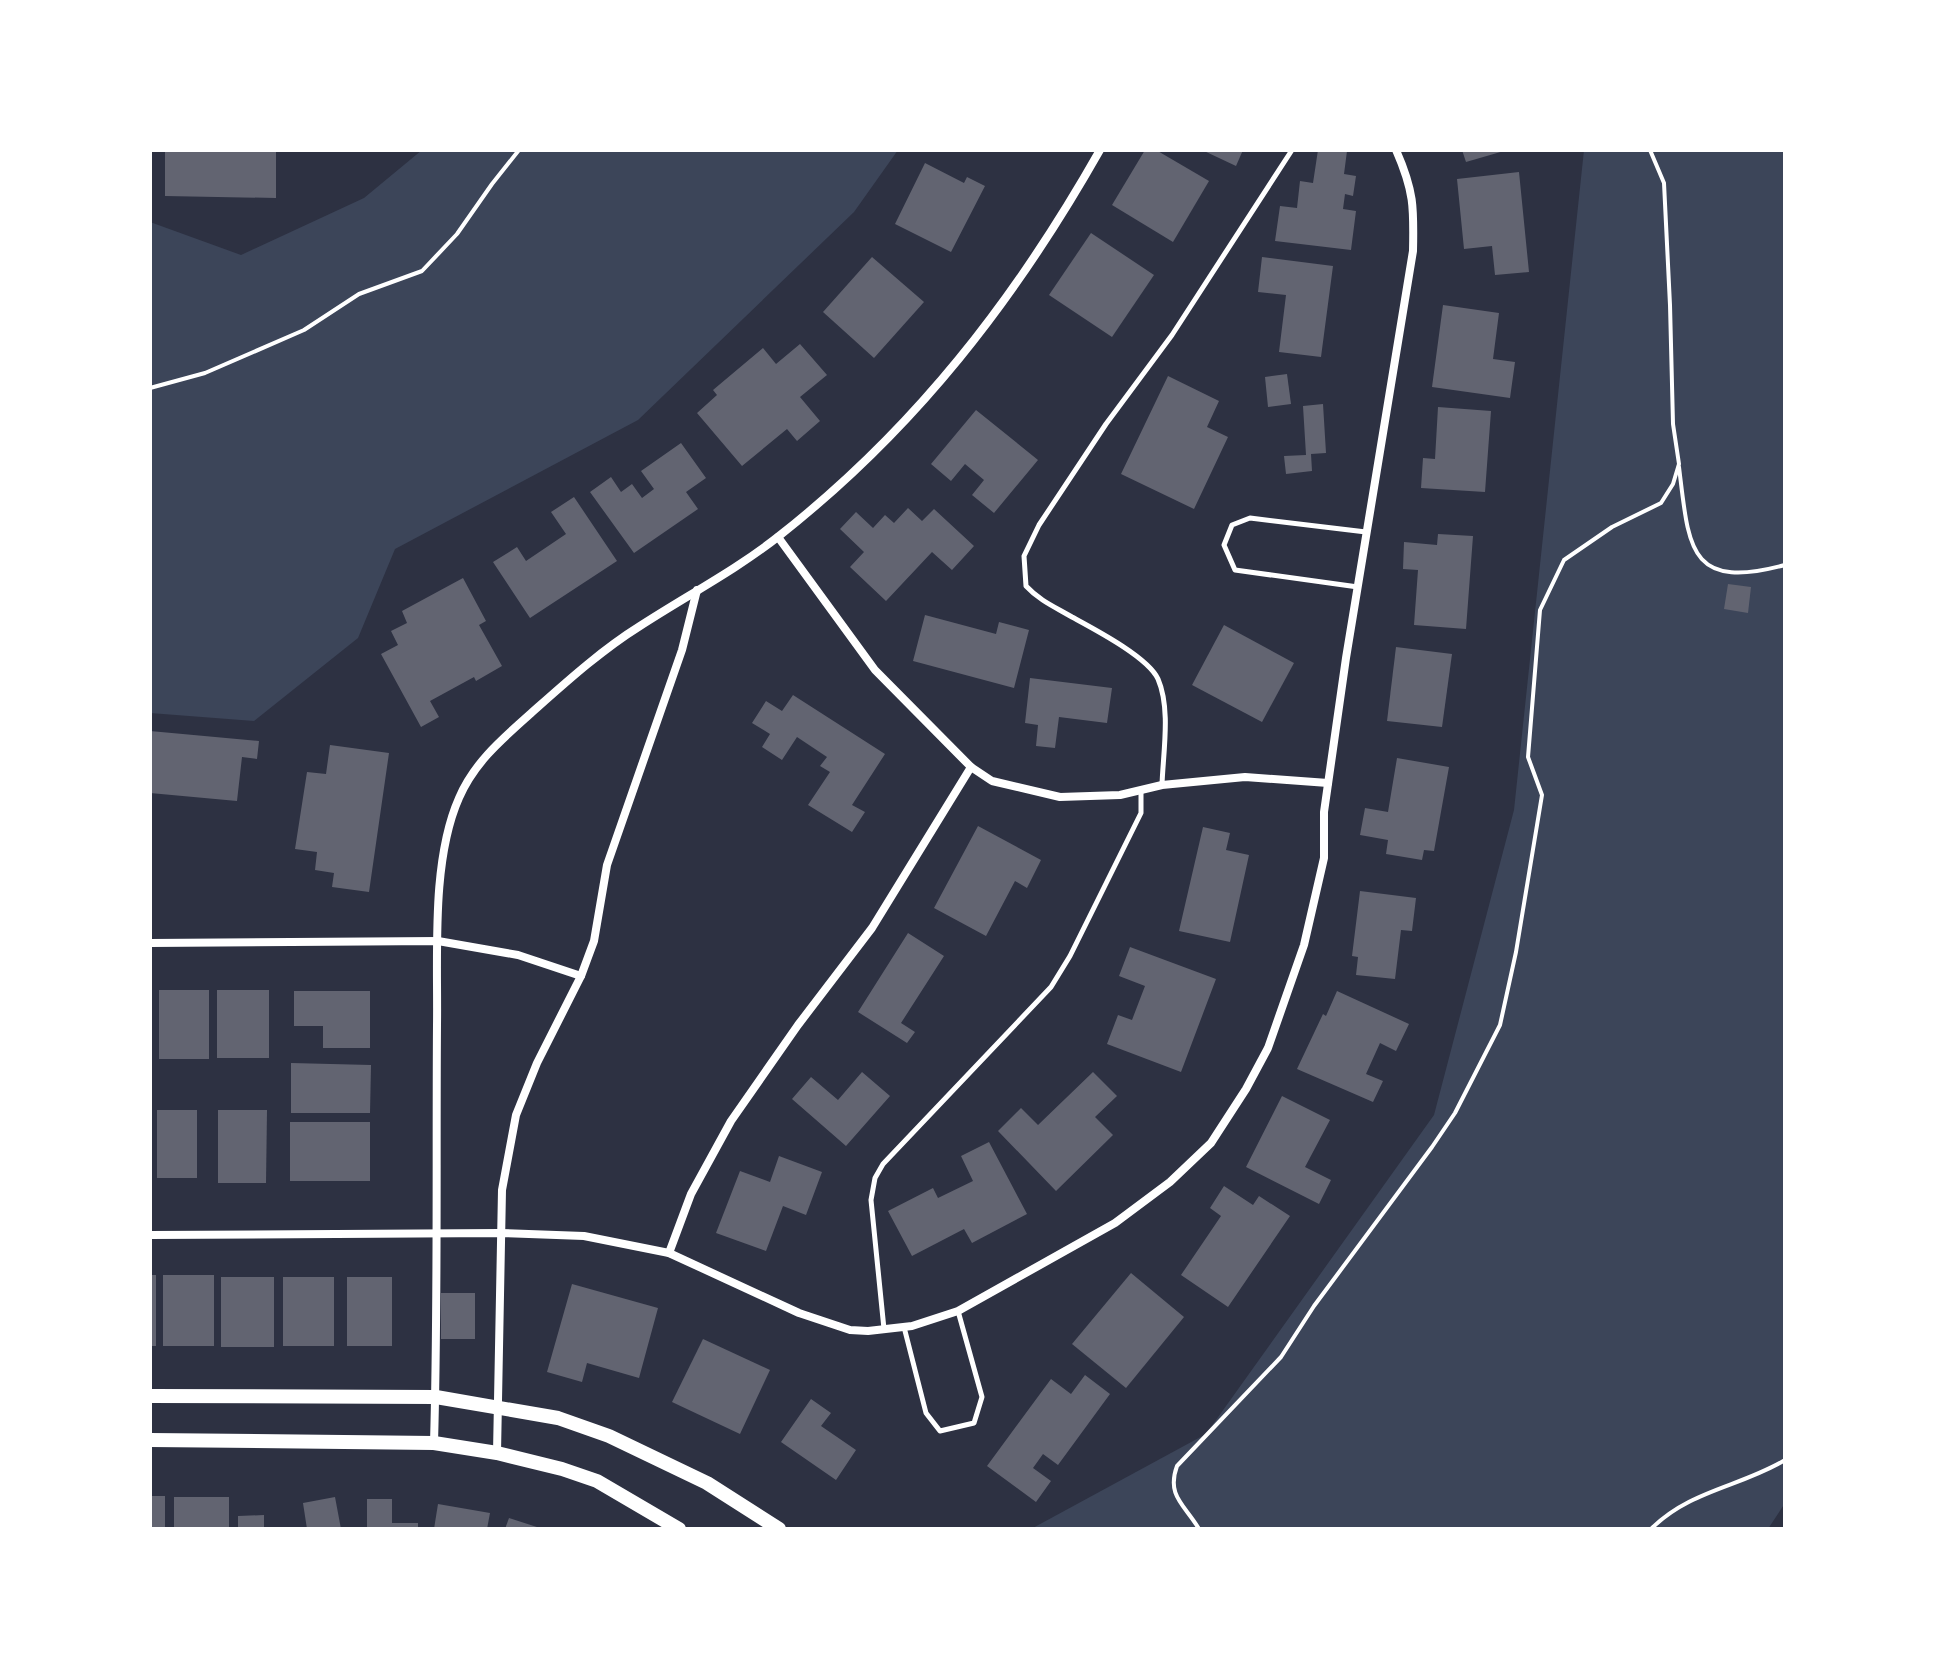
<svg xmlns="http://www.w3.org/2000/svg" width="1935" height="1679" viewBox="0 0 1935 1679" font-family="'Varela Round',sans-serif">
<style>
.green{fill:#3c4559}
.building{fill:#626471}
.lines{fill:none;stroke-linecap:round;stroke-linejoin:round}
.path{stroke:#fff;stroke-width:4}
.service{stroke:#fff;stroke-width:5}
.minor{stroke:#fff;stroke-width:8}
.secondary{stroke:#fff;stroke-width:14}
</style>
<rect width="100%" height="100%" fill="#2d3142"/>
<g class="green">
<polygon points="422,150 898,150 854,212 638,420 395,549 358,638 254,721 150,713 150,222 241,255 364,198"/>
<polygon points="1584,150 1785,150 1785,1503 1768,1529 1031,1529 1206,1434 1434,1115 1514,810"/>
</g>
<g class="building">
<polygon points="165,150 276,150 276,198 165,196"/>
<polygon points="1145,150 1156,150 1209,181 1173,242 1112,205"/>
<polygon points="1202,150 1243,150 1236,166"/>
<polygon points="1318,150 1347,151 1344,174 1356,176 1353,196 1345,194 1343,209 1356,211 1351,250 1275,241 1280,206 1297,208 1300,181 1313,183"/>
<polygon points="1462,150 1504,150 1504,151 1466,162"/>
<polygon points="925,163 964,183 967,177 985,186 951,252 895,224"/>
<polygon points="1519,172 1529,272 1495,275 1492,246 1464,249 1457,179"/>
<polygon points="1091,233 1154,275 1112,337 1049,295"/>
<polygon points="872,257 924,302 874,358 823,312"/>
<polygon points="1262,257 1333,266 1321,357 1279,352 1286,295 1258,292"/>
<polygon points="1443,305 1499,313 1493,359 1515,362 1510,398 1432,387"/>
<polygon points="800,344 827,375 800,397 820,421 797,441 787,429 742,466 697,413 717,395 713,390 763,348 776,364"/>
<polygon points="1287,374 1291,404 1268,407 1265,377"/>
<polygon points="1168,376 1219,401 1207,427 1228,437 1194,509 1121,474"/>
<polygon points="1323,404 1326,453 1311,454 1312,471 1286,474 1284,456 1306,455 1303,406"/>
<polygon points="1438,407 1491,411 1485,492 1421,488 1423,458 1435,459"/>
<polygon points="976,410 1038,460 994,513 972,495 984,480 965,464 951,481 931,464"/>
<polygon points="681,443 706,478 686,492 698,509 634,553 590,492 611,477 621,492 632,484 642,498 654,489 641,471"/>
<polygon points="574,497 617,561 530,618 493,562 517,547 526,561 566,534 551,512"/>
<polygon points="908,508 922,521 934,509 974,546 952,570 932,552 886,601 850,567 864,552 840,529 856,512 873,528 885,515 894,523"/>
<polygon points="1438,534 1473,536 1466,629 1414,625 1418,570 1403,569 1404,542 1437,545"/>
<polygon points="463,578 486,621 479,625 502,666 476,681 474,677 430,701 439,717 421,727 381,654 398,645 391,631 407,623 402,611"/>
<polygon points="1728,584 1751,587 1748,613 1724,609"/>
<polygon points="925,615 996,634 999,622 1029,630 1014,688 913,661"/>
<polygon points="1224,625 1294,663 1262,722 1192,685"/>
<polygon points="1396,647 1452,654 1442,727 1387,721"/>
<polygon points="1030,678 1112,688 1107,723 1059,717 1055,748 1036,746 1038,725 1025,723"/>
<polygon points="793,695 885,754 852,805 865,812 852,832 808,805 830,772 820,766 827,757 797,737 782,760 762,747 770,734 752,723 766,701 782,711"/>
<polygon points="150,731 259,741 257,759 242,757 237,801 150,793"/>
<polygon points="330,745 389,753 369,892 332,887 334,873 315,870 317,852 295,849 307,772 326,774"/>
<polygon points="1397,758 1449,767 1434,851 1424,850 1422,860 1386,854 1388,840 1360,835 1365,808 1388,812"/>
<polygon points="978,826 1041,860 1027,888 1015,881 986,936 934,908"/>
<polygon points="1203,827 1230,833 1226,850 1249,855 1230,942 1179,931"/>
<polygon points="1360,891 1416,898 1412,931 1401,930 1395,979 1356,975 1358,957 1352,956"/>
<polygon points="908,933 944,956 901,1023 915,1032 907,1043 858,1012"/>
<polygon points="1130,947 1216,979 1181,1072 1107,1044 1118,1015 1132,1020 1145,986 1119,976"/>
<rect x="159" y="990" width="50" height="69"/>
<rect x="217" y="990" width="52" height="68"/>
<polygon points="294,991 370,991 370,1048 323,1048 323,1026 294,1026"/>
<polygon points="1337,991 1409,1024 1396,1051 1380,1043 1366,1074 1383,1081 1373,1102 1297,1069 1323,1014 1326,1016"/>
<polygon points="291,1063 371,1065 370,1113 291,1113"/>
<polygon points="862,1072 890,1096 846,1146 792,1099 811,1077 838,1100"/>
<polygon points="1093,1072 1117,1096 1095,1117 1113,1135 1056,1191 998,1131 1021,1108 1038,1125"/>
<polygon points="1282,1096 1330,1120 1305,1167 1331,1180 1319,1204 1246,1167"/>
<rect x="157" y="1110" width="40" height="68"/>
<polygon points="218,1110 267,1110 266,1183 218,1183"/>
<rect x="290" y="1122" width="80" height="59"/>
<polygon points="989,1142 1027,1214 972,1243 964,1229 912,1256 888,1211 933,1188 938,1198 973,1181 961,1156"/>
<polygon points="779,1156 822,1172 806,1215 783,1206 766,1251 716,1233 740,1171 770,1182"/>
<polygon points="1224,1186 1253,1205 1259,1196 1290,1216 1228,1307 1181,1275 1221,1216 1210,1208"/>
<polygon points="1131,1273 1184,1317 1126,1388 1072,1344"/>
<rect x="150" y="1275" width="6" height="71"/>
<rect x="163" y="1275" width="51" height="71"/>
<rect x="221" y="1277" width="53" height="70"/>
<rect x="283" y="1277" width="51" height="69"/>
<rect x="347" y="1277" width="45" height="69"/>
<polygon points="572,1284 658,1308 639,1378 587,1363 582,1382 547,1372"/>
<rect x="441" y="1293" width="34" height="46"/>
<polygon points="703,1339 770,1370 740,1434 672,1402"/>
<polygon points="1085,1375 1110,1394 1058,1465 1043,1454 1033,1468 1051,1481 1036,1502 987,1466 1051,1379 1071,1394"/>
<polygon points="811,1399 831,1413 821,1426 856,1450 836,1480 781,1442"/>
<rect x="150" y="1496" width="15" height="33"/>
<rect x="174" y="1497" width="55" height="32"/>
<polygon points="335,1497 341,1529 307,1529 303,1503"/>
<polygon points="367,1499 392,1499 392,1523 418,1523 418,1529 367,1529"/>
<polygon points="438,1504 490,1513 487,1529 434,1529"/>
<polygon points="264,1515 264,1529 238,1529 238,1516"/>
<polygon points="509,1518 540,1528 540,1529 505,1529"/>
</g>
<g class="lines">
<g class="path">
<polyline points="150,388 205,373 304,330 359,294 422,271 457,234 492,184 519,150"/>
<path d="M1679,467C1689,548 1688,591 1785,565"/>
<path d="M1199,1529C1185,1505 1166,1496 1177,1466L1281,1357L1314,1306L1432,1147L1455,1113L1500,1025L1516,952L1542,795L1528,757L1540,610L1564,560L1612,527L1661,503L1673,484L1679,464L1673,424L1670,305L1664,183L1650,150"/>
<path d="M1651,1529C1690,1490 1740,1487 1785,1460"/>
</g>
<g class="service">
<polyline points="1358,587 1235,570 1224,545 1232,525 1250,518 1366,532"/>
<path d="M1162,785C1163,753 1171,709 1158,679C1148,657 1094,629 1072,617C1055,607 1040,601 1026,586L1024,556L1039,525L1106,424L1172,335L1292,150"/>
<polyline points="904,1327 926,1413 940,1431 974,1423 982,1397 958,1311"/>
<polyline points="884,1329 871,1200 875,1178 883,1164 1051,987 1070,956 1141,813 1141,791"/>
</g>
<g class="minor">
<polyline points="778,537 875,670 971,767 992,781 1060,797 1120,795 1162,785 1245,777 1328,783"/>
<polyline points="150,943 438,941 518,955 581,976"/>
<path d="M150,1235L500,1233L584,1236L669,1253L799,1313L850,1330L868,1331L912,1326L958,1311L1115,1223L1170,1182L1211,1143L1246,1089L1268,1048L1304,945L1324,858V812L1346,658L1413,251C1414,207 1414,191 1396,150"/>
<polyline points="669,1253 691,1194 731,1121 798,1025 872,928 971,767"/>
<path d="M434,1443C438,1304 436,1164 437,1025C438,956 431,861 459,798C474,763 501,740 529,715C564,684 600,651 640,626C686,596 736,570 779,536C915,429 1015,300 1100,150"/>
<polyline points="497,1453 502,1190 516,1115 537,1063 581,976 594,941 607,865 682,650 697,590"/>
</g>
<g class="secondary">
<polyline points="150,1396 436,1397 558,1418 609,1436 707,1483 779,1529"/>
<polyline points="150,1440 434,1443 497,1453 562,1469 597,1481 679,1529"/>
</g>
</g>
<rect width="1935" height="1679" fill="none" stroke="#ffffff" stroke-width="304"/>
</svg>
